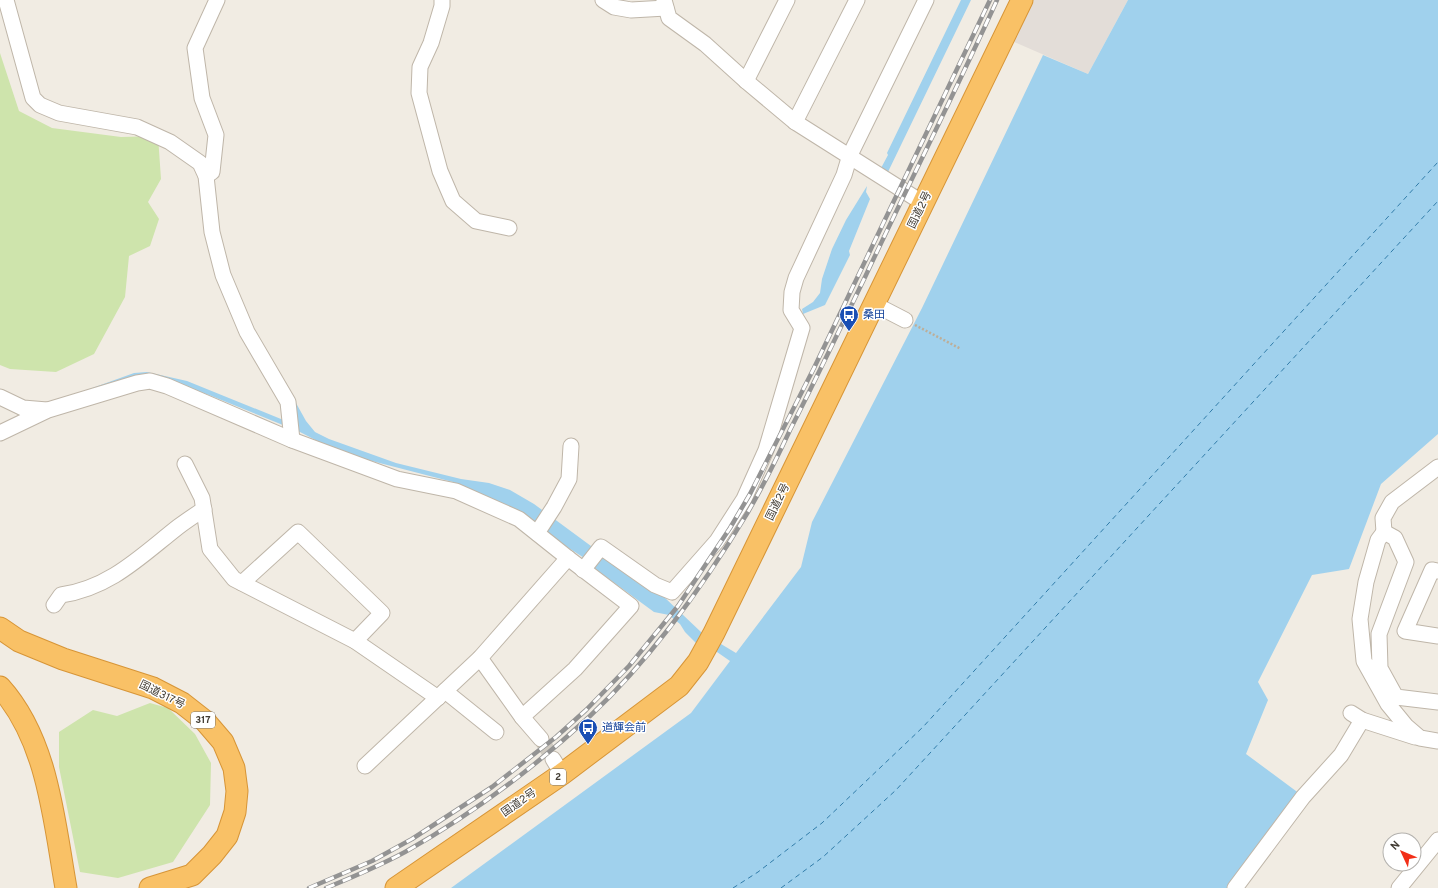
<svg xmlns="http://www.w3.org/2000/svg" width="1438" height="888" viewBox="0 0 1438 888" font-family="Overpass,'Noto Sans JP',sans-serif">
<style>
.industrial{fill:#e3ddd8}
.green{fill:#cee4ac}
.water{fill:#a0d1ed}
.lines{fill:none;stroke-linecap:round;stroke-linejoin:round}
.ferry{stroke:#317ca9;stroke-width:1;stroke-dasharray:5 4;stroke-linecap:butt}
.minor-tunnel{stroke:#cec9c0;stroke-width:15;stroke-dasharray:15 8;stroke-linecap:butt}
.minor-casing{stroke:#bfb6a9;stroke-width:17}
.highway-casing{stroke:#d79537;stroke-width:23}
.path{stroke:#bdae98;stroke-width:2.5;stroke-dasharray:2 2;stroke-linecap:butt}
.minor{stroke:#fff;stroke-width:15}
.highway{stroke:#f9c166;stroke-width:21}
.rail-casing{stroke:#939393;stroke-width:4.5}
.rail{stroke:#fff;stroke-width:3;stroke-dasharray:9;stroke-linecap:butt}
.labels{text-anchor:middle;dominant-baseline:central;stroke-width:3;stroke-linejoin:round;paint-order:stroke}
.shield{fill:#fff;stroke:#7b7670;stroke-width:1}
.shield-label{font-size:10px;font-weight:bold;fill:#423c33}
.street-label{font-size:11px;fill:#423c33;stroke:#fff}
.transit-label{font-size:11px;fill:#164399;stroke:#fff;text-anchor:start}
</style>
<rect width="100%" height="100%" fill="#f1ece3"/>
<polygon class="industrial" points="1033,0 1128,0 1088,74 1014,42"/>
<g class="green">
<polygon points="0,53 19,111 52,128 121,137 158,136 161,179 148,202 159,219 150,246 129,256 125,297 94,354 56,372 10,369 0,365"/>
<polygon points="150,703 168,708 195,734 211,763 210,805 173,862 118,878 80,872 59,767 59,732 93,710 117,716"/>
</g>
<g class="water">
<polygon points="961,0 971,0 887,174 880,170 888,155 887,153"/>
<polygon points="1128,0 1438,0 1438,434 1381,484 1349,569 1312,575 1258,682 1268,700 1246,754 1300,794 1228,888 451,888 691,713 730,661 717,652 696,643 685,632 680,624 669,615 654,612 594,568 592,563 550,536 475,491 453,482 368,460 327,446 300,432 209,395 174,383 59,400 134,373 147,372 187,381 281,419 293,422 293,402 296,403 306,421 315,432 329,439 396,463 461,479 489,483 510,490 534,504 591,546 598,554 663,596 701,632 736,653 801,567 812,522 922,308 1043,55 1088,74"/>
<polygon points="867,186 866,192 870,199 849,251 850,255 825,305 803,314 802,309 813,302 820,293 822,279 832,249 846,220"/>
</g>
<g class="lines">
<g class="ferry">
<polyline points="733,888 758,872 822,823 923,727 1438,162"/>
<polyline points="781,888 823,857 896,790 1438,201"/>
</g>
<polyline class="minor-tunnel" points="541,739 553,759"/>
<g class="minor-casing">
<g id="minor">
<polyline points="6,0 33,98 40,105 59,113 137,127 170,142 200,163 206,176 212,232 223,275 247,332 288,402 292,440"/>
<polyline points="442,0 442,6 431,43 420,67 419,93 440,171 453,201 476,221 509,228"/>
<polyline points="603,0 614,7 631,10 666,8"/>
<polyline points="664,0 669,18 705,44 746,81 795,122 923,203"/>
<polyline points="746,81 787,0"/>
<polyline points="795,122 857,0"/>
<polyline points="206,176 212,172 216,135 202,98 195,48 217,0"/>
<polyline points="874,304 905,320"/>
<polyline points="0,397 23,408 47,410"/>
<polyline points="0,433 48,410 137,383 150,381 167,386 292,440 397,479 456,491 519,519 568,558 631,606 575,669 522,717"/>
<polyline points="185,464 202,498 210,549 234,579 355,641 438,698"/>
<polyline points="1384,532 1383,518 1392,502 1438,467"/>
<polyline points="537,533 554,507 569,479 571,446"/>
<polyline points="583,570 601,547 655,585 672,592 717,541 744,499 766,450 802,328 791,310 792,292 796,278 844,175 850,155 926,0"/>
<polyline points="1438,571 1432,570 1405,631 1438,636"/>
<polyline points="242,583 298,532 382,613 355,641"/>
<path d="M54,605L61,595C110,588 141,556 178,527C186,521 195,515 204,509"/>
<polyline points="480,658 522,717 541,739"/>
<polyline points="445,691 496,732"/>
<polyline points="1438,702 1396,697 1380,668 1379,634 1406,562 1395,538 1384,532 1378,540 1366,582 1360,619 1364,661 1388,704 1406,726 1420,738 1438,741"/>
<polyline points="1351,713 1362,720 1415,737"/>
<polyline points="553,759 562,774"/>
<polyline points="365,766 480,658 568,558"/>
<polyline points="1235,888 1303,797 1341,755 1362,720"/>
<polyline points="1399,888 1438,840"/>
</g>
</g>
<g class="highway-casing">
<g id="highway">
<polyline points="0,628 19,641 63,659 153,688 182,703 205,721 223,742 234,768 237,791 235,812 227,836 212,855 192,875 150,888"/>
<path d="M0,687C48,740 54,821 66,888"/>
<polyline points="396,888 562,774 679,686 698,662 714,633 1022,0"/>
</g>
</g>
<polyline class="path" points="915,325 961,349"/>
<use href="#minor" class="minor"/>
<use href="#highway" class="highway"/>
<g class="rail-casing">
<g id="rail">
<polyline points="309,888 372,861 412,839 492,787 556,737 586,710 629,666 678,606 730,528 750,494 814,368 990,0"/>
<path d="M326,888C353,877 379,866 405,852C471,815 534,768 590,716C653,657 704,585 748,512C763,486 777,458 790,430C816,379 841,327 866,275C909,183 955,93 997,0"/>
</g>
</g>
<use href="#rail" class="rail"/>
</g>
<defs>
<g id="bus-pin" transform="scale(1)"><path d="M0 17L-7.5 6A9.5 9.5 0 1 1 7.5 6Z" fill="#1a4fb4" stroke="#fff"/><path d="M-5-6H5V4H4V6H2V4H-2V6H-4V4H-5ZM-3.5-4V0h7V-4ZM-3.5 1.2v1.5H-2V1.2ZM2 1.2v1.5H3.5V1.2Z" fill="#fff"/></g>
</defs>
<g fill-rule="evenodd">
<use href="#bus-pin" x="849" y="315"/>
<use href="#bus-pin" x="588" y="728"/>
</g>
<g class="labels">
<g class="shield">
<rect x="191" y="712" width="24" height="16" rx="3"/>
<rect x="550" y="769" width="16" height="16" rx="3"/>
</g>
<g class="shield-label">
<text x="203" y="720">317</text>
<text x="558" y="777">2</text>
</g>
<g class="street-label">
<text transform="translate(920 210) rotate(-64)">国道2号</text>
<text transform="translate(778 502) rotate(-64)">国道2号</text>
<text transform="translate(162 695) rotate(26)">国道317号</text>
<text transform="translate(519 803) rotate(-35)">国道2号</text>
</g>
<g class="transit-label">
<text x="863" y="315">桑田</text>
<text x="602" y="728">道輝会前</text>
</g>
</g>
<g transform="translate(1402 852) rotate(314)"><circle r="19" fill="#ffffff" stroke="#b3b1ad"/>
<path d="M0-3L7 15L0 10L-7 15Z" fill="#f22f18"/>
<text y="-6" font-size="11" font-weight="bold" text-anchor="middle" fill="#423c33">N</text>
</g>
</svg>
